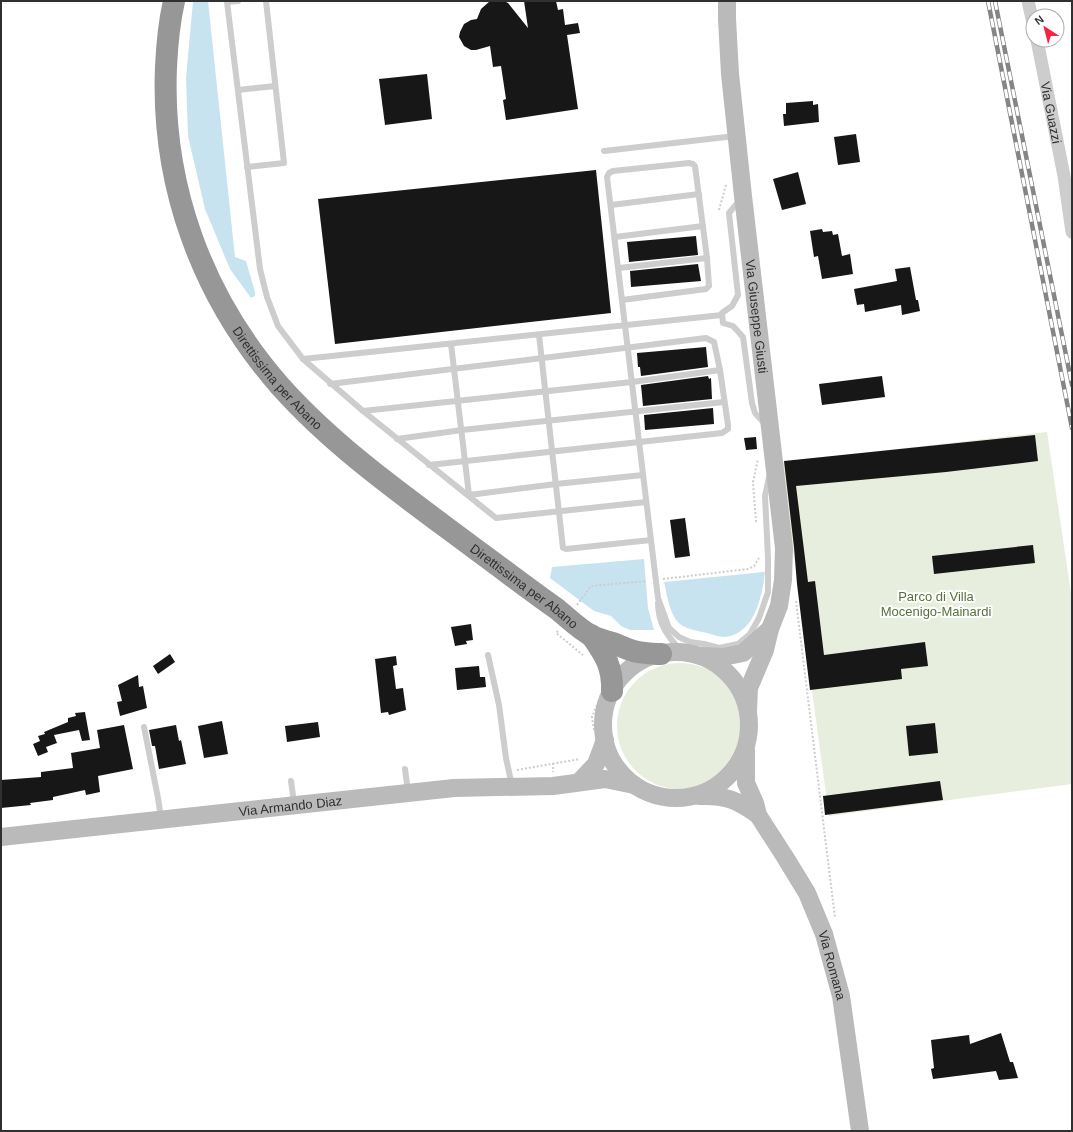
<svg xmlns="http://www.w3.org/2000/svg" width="1073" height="1132" viewBox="0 0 1073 1132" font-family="Arial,sans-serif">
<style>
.green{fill:#e7eedd}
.water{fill:#c7e3f0}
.building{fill:#171717}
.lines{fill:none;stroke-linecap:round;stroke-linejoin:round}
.path{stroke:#cdcdcd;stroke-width:2;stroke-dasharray:2 2;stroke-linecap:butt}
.lane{stroke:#cdcdcd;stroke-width:6}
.street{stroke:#cdcdcd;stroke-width:13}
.secondary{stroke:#bababa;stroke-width:18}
.highway{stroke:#979797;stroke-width:22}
.rail-casing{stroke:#858585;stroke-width:4.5}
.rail{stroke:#fff;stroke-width:3;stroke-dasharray:9;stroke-linecap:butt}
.labels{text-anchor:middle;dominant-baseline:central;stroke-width:4;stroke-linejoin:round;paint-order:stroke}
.street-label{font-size:13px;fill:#303030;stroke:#fff}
.park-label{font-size:13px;fill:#577138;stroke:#fff}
</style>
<rect width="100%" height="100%" fill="#fff"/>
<g class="green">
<polygon points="1047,432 1072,600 1072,784 829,816 781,462"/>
<circle cx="680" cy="726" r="63"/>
</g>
<g class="water">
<polygon points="193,1 208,1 235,257 246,261 255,292 255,296 251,298 230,269 205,209 188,136 186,78"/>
<polygon points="644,559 648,608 654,630 630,630 621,626 611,616 594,611 550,578 552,567"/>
<path d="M765,572C762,596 755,635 724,637C719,637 712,634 707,633C699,631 690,630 683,626C670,619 667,595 664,582Z"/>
</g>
<g class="building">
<polygon points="490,1 504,1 508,3 528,28 524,1 556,1 558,10 563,9 565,25 578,23 580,33 567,35 578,109 506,120 503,100 506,99 501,66 493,67 490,46 476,50 471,50 464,46 459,37 460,32 464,24 471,20 477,19 481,9"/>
<polygon points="427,74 432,119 385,125 379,79"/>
<polygon points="813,101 813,105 818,104 819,122 784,126 783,114 786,114 786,103"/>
<polygon points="856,134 860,162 838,165 834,137"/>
<polygon points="596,170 611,313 335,344 318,199"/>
<polygon points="798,172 806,204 782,210 773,179"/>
<polygon points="822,229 823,232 832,231 833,235 838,234 842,256 850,254 853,274 822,279 818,256 814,257 810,231"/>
<polygon points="696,236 698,255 629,262 627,242"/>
<polygon points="698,264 701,281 631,287 630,271"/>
<polygon points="910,267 916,300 918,300 920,311 902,315 901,305 865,312 864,304 857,305 854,289 897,281 895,269"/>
<polygon points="706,347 708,367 641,376 640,367 638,367 637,353"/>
<polygon points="708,376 709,379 711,378 712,399 643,406 641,385"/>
<polygon points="882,376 885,397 822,405 819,384"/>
<polygon points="713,408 714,424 645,430 644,415"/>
<polygon points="1035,435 1038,461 946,472 796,486 808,582 815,581 824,655 925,642 928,666 901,669 902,679 810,690 797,584 794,547 784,461"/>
<polygon points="756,437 757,449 746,450 744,438"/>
<polygon points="685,518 690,556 675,558 670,520"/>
<polygon points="1033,545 1035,563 934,574 932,556"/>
<polygon points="471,624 473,640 466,641 467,644 455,646 451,627"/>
<polygon points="170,654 175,662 158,674 153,666"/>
<polygon points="396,656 397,665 393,666 396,689 403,688 406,710 389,715 388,712 381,713 375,659"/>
<polygon points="479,666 480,677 485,677 486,687 457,690 455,668"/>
<polygon points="138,675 139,687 143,686 147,708 120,716 117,702 122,701 118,685"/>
<polygon points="85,712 90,740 82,741 79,730 54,735 57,743 46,747 48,752 38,756 33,744 40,741 38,736 45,734 44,732 68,722 68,718 76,716 75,713"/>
<polygon points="222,721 228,754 204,758 198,726"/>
<polygon points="318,722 320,737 287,742 285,726"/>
<polygon points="935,723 938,753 909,756 906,726"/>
<polygon points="124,725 133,769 98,776 100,792 86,795 85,790 53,797 53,800 30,803 31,805 1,808 1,780 41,777 41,772 73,768 71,753 100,748 97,730"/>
<polygon points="176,725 179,741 181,740 186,764 159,769 155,746 152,746 149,730"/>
<polygon points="940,781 943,800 825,815 823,796"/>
<polygon points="1001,1033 1010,1062 1013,1062 1018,1078 999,1080 996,1071 933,1079 931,1069 934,1068 931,1040 969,1035 970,1044"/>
</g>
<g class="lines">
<g class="path">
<polyline points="719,210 726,185"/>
<polyline points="756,522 753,482 758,459"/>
<polyline points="663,579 748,569 754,566 759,558"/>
<polyline points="796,601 835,918"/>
<polyline points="577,605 591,586 647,581"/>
<polyline points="558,631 556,633 583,655"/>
<polyline points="594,730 592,717 599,700"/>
<polyline points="553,763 553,772"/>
<polyline points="517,770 580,759"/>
</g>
<g class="lane">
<polyline points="238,1 227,2 260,269 267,297 278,326 303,359 363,411 496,518 646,502"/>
<polyline points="238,90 275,86"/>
<polyline points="604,151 735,136"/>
<polyline points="247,167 284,163 266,1"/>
<polyline points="740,200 729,213 738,295 732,306 722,313 723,323 733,326 743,337 752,403 755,413 765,424"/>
<polyline points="611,205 699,194"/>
<polyline points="615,237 703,226"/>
<polyline points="619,268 707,258"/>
<polyline points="622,300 706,289 709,286 707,258 695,166 693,164 689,163 613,171 609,173 607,177 658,598 669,628 679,637 690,642 704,644 719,648 738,644 750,634 759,618 768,592 768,558 765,496 769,477"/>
<polyline points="539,335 563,548 566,549 651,540"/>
<polyline points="451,344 469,495 556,484 643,475"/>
<polyline points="303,359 722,315"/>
<polyline points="330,384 706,338 714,342 720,370 728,425 728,429 722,433 429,465"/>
<polyline points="363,411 632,382 720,370"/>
<polyline points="397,439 462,430 724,402"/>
<path d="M658,603C658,624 668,637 682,652"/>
<polyline points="488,655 499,705 506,758 512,786"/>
<polyline points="144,727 158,798 161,818"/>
<polyline points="405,769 408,791"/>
<polyline points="291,781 294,803"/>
</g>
<g class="street">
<polyline points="1028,1 1033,23"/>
<path id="s1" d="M1037,40L1064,176L1072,232"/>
</g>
<g class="secondary">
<path id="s2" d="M727,1V19L730,74L743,196L784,548L783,580L779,606L770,629L765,650L749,688L748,710"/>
<circle cx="676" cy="725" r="73"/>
<polyline points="702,656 723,657 743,653 770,629"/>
<path id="s3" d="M746,751V783L755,803L758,815L785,857L807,893L824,934L841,996L860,1131"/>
<polyline points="580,781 596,764 605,740"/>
<path d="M699,796C726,795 737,800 758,815"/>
<path id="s4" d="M1,837L454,788L553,786L605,779L634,785"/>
</g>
<g class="highway">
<path id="s5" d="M174,1C169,23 167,45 166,67C161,185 202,297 280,386C337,450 410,500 478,551C504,570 530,590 557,609C568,618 580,630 592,636C599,639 606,641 613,643C621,646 630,651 638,652C646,653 653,654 661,654"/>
<path d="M591,635C605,655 613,667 612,691"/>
</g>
<g class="rail-casing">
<g id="rail">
<polyline points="988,1 1072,428"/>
<polyline points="995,1 1072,385"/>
</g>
</g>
<use href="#rail" class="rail"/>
</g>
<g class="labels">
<g class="street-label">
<text stroke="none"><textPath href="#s1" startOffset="74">Via Guazzi</textPath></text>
<text stroke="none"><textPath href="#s2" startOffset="317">Via Giuseppe Giusti</textPath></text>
<text stroke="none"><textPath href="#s5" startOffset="406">Direttissima per Abano</textPath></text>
<text stroke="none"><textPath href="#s5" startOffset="730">Direttissima per Abano</textPath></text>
<text stroke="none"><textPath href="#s4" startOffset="291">Via Armando Diaz</textPath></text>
<text stroke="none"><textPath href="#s3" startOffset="235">Via Romana</textPath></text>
</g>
<g class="park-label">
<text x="936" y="596">Parco di Villa<tspan x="936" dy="15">Mocenigo-Mainardi</tspan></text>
</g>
</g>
<rect width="1073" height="1132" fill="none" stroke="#303030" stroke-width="4"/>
<g transform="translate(1045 28) rotate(324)"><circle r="19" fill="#ffffff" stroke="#acacac"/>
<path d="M0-3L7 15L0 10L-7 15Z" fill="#f62342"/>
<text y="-6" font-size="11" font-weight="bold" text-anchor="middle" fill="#303030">N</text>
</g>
</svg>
